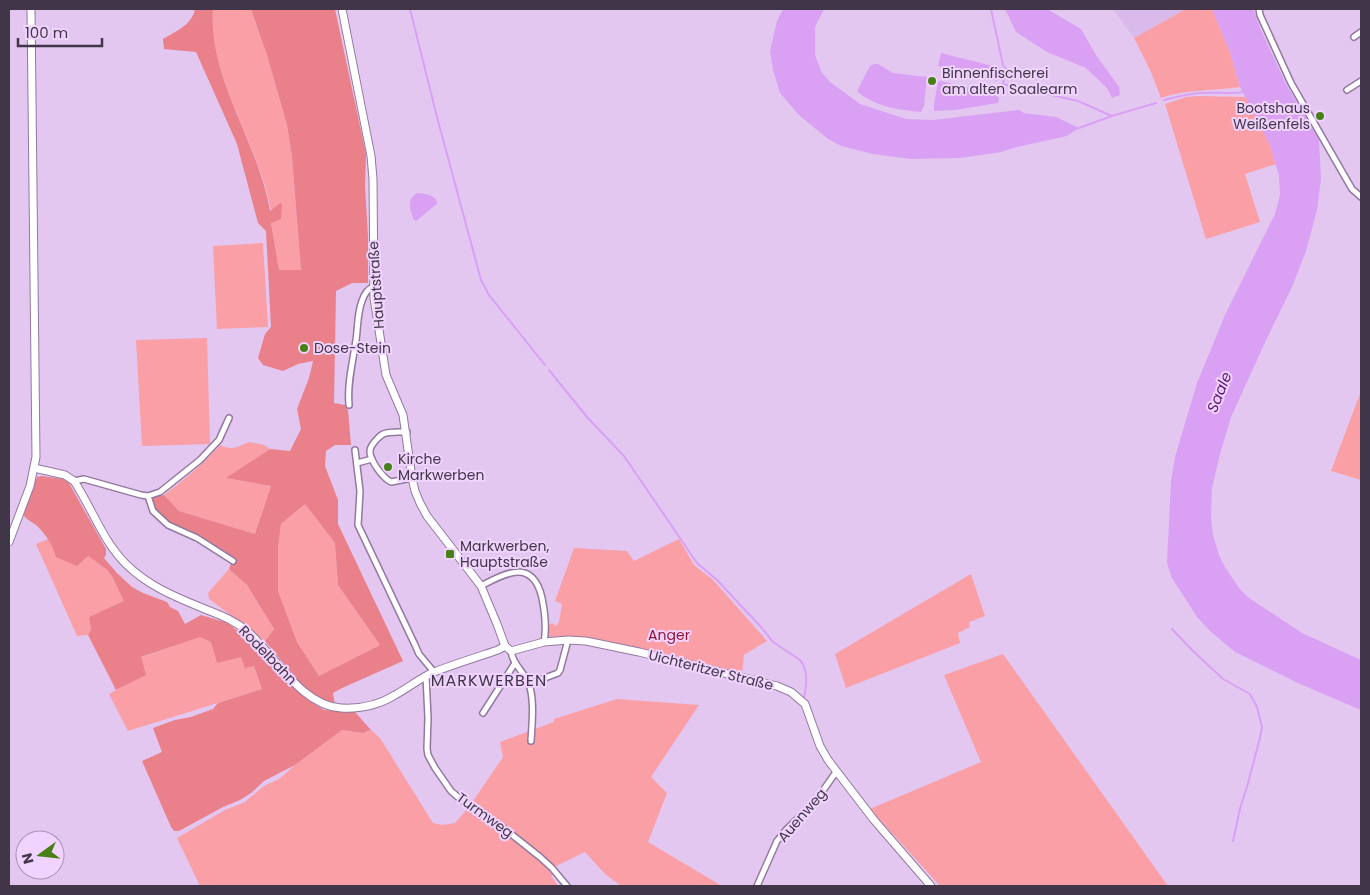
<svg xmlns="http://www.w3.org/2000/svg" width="1370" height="895" viewBox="0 0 1370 895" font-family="Poppins,sans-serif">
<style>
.built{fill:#dabaea}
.green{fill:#fa9fa6}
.forest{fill:#e9808a;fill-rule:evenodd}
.water{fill:#d9a0f4}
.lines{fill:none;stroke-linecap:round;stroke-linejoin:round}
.stream{stroke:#d9a0f4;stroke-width:2}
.street-casing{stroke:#9379a0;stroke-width:8}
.secondary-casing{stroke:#9379a0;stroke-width:9}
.street{stroke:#fff;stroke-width:5}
.secondary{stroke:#fff;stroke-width:7}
.poi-dot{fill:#488018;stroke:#f0d4ff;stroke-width:2}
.labels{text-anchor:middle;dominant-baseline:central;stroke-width:4;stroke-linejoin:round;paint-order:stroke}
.poi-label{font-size:14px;fill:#413647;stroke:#f0d4ff;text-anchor:start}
.street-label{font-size:14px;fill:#413647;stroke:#f0d4ff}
.park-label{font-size:14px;fill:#951535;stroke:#f0d4ff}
.water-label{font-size:15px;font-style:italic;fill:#60187b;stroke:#f0d4ff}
.quarter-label{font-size:16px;letter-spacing:1px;fill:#413647;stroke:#f0d4ff}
</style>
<rect width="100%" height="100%" fill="#e3c7f1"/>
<polygon class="built" points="1113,9 1186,9 1134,38"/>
<g class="green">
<path d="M213,9H251L267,55L287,125L292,157L301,270H279L271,223L279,204L271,211C259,143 208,79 213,9Z"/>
<path d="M1186,9H1212L1230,52L1240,87C1214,91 1187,89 1161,98L1150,70L1134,38Z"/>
<polygon points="1200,96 1246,97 1270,145 1276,164 1245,174 1260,222 1206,239 1165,104 1186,97"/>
<polygon points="263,243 268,327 217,329 213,246"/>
<polygon points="207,338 210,444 142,446 136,340"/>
<polygon points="1361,391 1361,480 1331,471"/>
<path d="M249,442L264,445L270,449L227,478L271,486L255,534L179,511L164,495C184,480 204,463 220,445C231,451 238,447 249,442Z"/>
<polygon points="305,504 335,543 338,585 380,645 319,676 297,642 278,591 278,548 281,524"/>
<polygon points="48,539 54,548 57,557 88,556 106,569 112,576 125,601 89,617 91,630 88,635 77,636 36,544"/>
<polygon points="679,539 694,565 713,580 767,641 744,655 742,673 608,641 568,636 548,637 548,626 552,623 556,626 559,622 562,604 555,601 574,548 627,551 634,561"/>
<polygon points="229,569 247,585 274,629 265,641 209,599 208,593"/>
<polygon points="971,574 985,616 969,622 970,627 958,633 960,643 846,688 835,654"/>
<polygon points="201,636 242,657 254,666 262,689 128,731 109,694 145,675 140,658"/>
<polygon points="1003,654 1168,886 940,886 870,809 981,762 944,675"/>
<polygon points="617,699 699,705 651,777 667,793 648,842 722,886 621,886 605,874 585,852 552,868 552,877 558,886 200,886 177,838 225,810 245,802 264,786 279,779 295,765 342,730 361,733 371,730 380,738 433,823 442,825 455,823 469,807 503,757 500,742 554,722 554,719"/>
</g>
<g class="forest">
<path d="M195,9H213C208,79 259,143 270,211L279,204L282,203L281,219L271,223L279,270H301L292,157L287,125L267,55L251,9H335L366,154L365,186L368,236V283H352L336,291L334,403L345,405L348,410L351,445H335L326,451L325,466L338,500V524L403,661L342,688L333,693L335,705L321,700L302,686L265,641L274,629L247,585L229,569L232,561C221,553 209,544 196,537C174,526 159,525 151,498L164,495L179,511L255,534L271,486L226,478L270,449L290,451L301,429L297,409L309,378L313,361L298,364L283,371L263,365L258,358L265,334L271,327L266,231L258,223L237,144L196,52L164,49L163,39C176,31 192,25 195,9ZM305,504L335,543L338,585L380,645L319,676L297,642L278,591V548L281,524Z"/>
<path d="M42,476L63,479L69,483L106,549V555L104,558L117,573L132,587L143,593L167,602L170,607L178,611L185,624L201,615L228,623L240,633L258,647L294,688L307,699L324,710L355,712L371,730L362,733L342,730L295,765L264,781L251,793L240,800L223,807L179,831H174L171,827L142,761L162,752L153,728L175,720L191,717L213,709L218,703L262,689L254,666L245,668L241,657L217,663L211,642L200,637L141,657L146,675L116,690L88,635L91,630L89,617L124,601L112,576L106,569L88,556L77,566L56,557C53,545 45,533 36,525C31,521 26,520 23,514L34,483L37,477Z"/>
</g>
<g class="water">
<polygon points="783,9 824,9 815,27 815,55 822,73 830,82 860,104 906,119 933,120 1019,110 1024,113 1056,117 1079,128 1067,136 1013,148 1001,152 960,158 911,159 873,154 841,146 828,139 799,115 780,93 773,70 770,51 777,21"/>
<polygon points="1005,9 1047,9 1081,29 1096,55 1119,87 1120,95 1112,98 1107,88 1086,68 1047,52 1016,32"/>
<polygon points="1212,9 1253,9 1261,30 1286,84 1319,140 1321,179 1317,210 1306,251 1292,287 1268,336 1231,417 1220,454 1212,488 1211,518 1213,535 1219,555 1225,567 1239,588 1249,598 1302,633 1361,660 1361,710 1300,684 1235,652 1210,631 1197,617 1172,578 1167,563 1171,481 1175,457 1197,383 1225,315 1275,214 1280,195 1279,176 1270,145 1240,87 1230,52"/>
<polygon points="941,53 1001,68 997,81 938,66"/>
<path d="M874,64H878L893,73L927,77L924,106L921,112C899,110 873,106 857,91L870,66Z"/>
<polygon points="941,81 995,94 999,98 998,103 955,110 934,111 934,104 938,82"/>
<path d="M417,193C425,194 434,194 437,202V204L416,221L414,220C410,210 406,200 417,193Z"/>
</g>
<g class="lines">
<g class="stream">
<polyline points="410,9 437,117 481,280 489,295 545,365"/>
<polyline points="991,9 1003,65 1006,69 1003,84 1010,86"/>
<polyline points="1016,87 1078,101 1112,116"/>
<path d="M1164,100C1176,97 1187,94 1200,93C1214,92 1229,94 1244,92"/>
<polyline points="1079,128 1112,116 1156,103"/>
<path d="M549,370L587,417L624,456L697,563L717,580L761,627L773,642L800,660C808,669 807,686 804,697"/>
<polyline points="1172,629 1192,650 1223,679 1250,694 1257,707 1262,727 1260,738 1248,783 1240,809 1233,841"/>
</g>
<g class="street-casing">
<g id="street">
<polyline points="1259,9 1260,15 1291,83 1352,189 1361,197"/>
<polyline points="1354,37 1361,32"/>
<polyline points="1347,90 1361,81"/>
<path d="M349,405C347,383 353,361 356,340C358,327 357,314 362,301C364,295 367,289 373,287"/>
<path d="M407,432C400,432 389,431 383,434C378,437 371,445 370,450C369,460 383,478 391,482L412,478"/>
<polyline points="355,450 360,491 358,525 415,645 419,654 434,672"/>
<polyline points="357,463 372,459"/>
<polyline points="74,481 84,479 141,495 148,496 160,492 200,460 219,440 229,418"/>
<polyline points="148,496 153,511 168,525 197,538 233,561"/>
<path d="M481,586C507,572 533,559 542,598C545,613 547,627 544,642"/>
<path d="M511,651C512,663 523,671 528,682C535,697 532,724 531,741"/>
<polyline points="426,676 428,718 427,749 428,755 435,768 451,791 459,798 506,830 540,857 552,868 567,886"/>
<polyline points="529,684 558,673 560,670 568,640"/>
<polyline points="483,713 515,663"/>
<polyline points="757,886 777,841 786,830 815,802 836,772"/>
</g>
</g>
<g class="secondary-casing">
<g id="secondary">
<polyline points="342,9 371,156 373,179 374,298 386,375 403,415 412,478 415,491 420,503 427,516 481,586 497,624 505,646 511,651 544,642 568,640 586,641 639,652 777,686 791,692 805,704 820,746 828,760 874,820 931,886"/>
<path d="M34,468L65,475L74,481C92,508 102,540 126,564C147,585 173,596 200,607C217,614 233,619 247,631C275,655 301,706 341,708C360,709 379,705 395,695C408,688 420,678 434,672C455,664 477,657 498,650L505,646"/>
<polyline points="9,542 30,486 36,457 31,9"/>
</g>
</g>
<use href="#street" class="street"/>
<use href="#secondary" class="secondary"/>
</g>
<g class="poi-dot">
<circle cx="932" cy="81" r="5"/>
<circle cx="1320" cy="116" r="5"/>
<circle cx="304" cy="348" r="5"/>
<circle cx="388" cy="467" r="5"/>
<rect x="445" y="549" width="10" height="10" rx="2.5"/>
</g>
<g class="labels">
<g class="poi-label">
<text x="942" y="73">Binnenfischerei<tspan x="942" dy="16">am alten Saalearm</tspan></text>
<text x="1310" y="108" text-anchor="end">Bootshaus<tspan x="1310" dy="16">Weißenfels</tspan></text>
<text x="314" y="348">Dose-Stein</text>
<text x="398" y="459">Kirche<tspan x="398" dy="16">Markwerben</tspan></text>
<text x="460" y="546">Markwerben,<tspan x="460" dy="16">Hauptstraße</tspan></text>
</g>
<g class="street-label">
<text transform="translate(376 285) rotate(-94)">Hauptstraße</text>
<text transform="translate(268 655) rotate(46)">Rodelbahn</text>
<text transform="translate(711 670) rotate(14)">Uichteritzer Straße</text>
<text transform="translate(485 815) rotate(36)">Turmweg</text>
<text transform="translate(802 815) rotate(-49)">Auenweg</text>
</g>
<g class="park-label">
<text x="669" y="635">Anger</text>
</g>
<g class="water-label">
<text transform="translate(1219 392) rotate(-68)">Saale</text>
</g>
<g class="quarter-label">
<text x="489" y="680">MARKWERBEN</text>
</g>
</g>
<rect width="1370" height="895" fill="none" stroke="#413647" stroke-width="20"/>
<g transform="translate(40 855) rotate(255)"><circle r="24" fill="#f0d4ff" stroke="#aa95b5"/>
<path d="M0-4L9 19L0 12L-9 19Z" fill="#488018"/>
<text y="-8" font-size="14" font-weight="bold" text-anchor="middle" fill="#413647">N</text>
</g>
<path d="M18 38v8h84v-8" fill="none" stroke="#413647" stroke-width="2.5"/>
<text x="25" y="38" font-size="15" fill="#413647" stroke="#f0d4ff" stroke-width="4" paint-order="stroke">100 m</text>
</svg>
